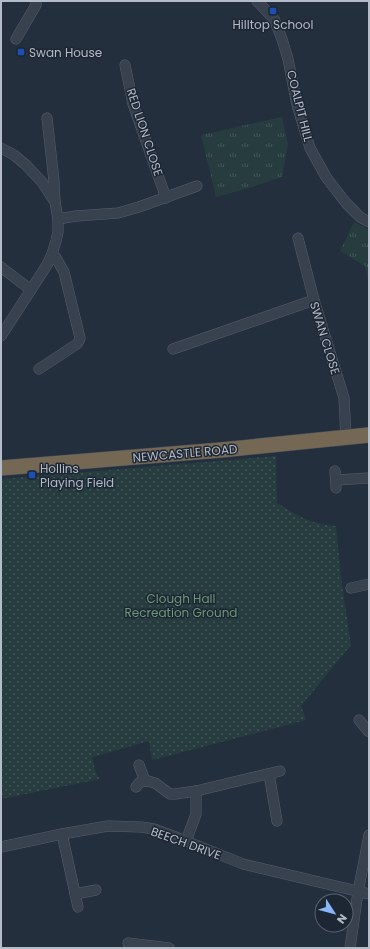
<svg xmlns="http://www.w3.org/2000/svg" width="370" height="949" viewBox="0 0 370 949" font-family="Poppins,sans-serif">
<style>
.grass{fill:url(#grass-tufts)}
.park{fill:url(#park-dots)}
.lines{fill:none;stroke-linecap:round;stroke-linejoin:round}
.minor-casing{stroke:#565f6c;stroke-width:11}
.highway-casing{stroke:#434c59;stroke-width:16}
.minor{stroke:#38414e;stroke-width:10}
.highway{stroke:#746855;stroke-width:15}
.transit-dot{fill:#1a4fb4;stroke:#1d2633;stroke-width:1.5}
.labels{text-anchor:middle;dominant-baseline:central;stroke-width:3;stroke-linejoin:round;paint-order:stroke}
.poi-label{font-size:12px;fill:#b4bcc9;stroke:#1d2633;text-anchor:start}
.street-label{font-size:12px;fill:#b4bcc9;stroke:#1d2633}
.park-label{font-size:12px;fill:#6b9a76;stroke:#1d2633}
</style>
<defs>
<pattern id="grass-tufts" width="24" height="20" patternUnits="userSpaceOnUse"><rect width="24" height="20" fill="#263c3f"/><path d="M3 7l-1-3M5 7V3M7 7l1-3M15 17l-1-3M17 17v-4M19 17l1-3" fill="none" stroke="#435659"/></pattern>
<pattern id="park-dots" width="8" height="8" patternUnits="userSpaceOnUse"><rect width="8" height="8" fill="#263c3f"/><path d="M2 2h.1M6 6h.1" fill="none" stroke="#435659" stroke-width="1.8" stroke-linecap="round"/></pattern>
</defs>
<rect width="100%" height="100%" fill="#242f3e"/>
<g class="grass">
<polygon points="282,117 288,144 282,177 252,187 216,197 201,135"/>
<polygon points="354,222 369,230 369,281 368,281 365,266 340,251"/>
</g>
<path class="park" d="M276,456L277,503C290,511 303,519 317,523C323,525 329,525 336,526L342,585L351,645L301,706L306,720L152,760L149,741L92,757L96,773L100,779L1,799V479Z"/>
<g class="lines">
<g class="minor-casing">
<g id="minor">
<polyline points="257,1 274,19 282,39 288,59 297,105 310,148 326,177 346,203 360,217 369,222"/>
<polyline points="16,39 36,5 36,1"/>
<polyline points="125,65 133,104 166,198"/>
<polyline points="47,118 54,181 55,202"/>
<polyline points="1,148 14,155 26,165 42,182 55,202 58,219 58,232 56,241 52,254 47,265 1,336"/>
<polyline points="58,219 76,216 118,213 139,207 197,186"/>
<polyline points="298,238 314,300 344,398 346,438"/>
<polyline points="1,267 31,290"/>
<polyline points="173,349 314,300"/>
<polyline points="39,369 77,344 79,341 80,338 64,272 56,258 52,254"/>
<polyline points="335,471 336,488"/>
<polyline points="336,480 369,478"/>
<polyline points="351,588 369,584"/>
<polyline points="359,720 369,732"/>
<polyline points="139,765 145,781"/>
<polyline points="269,774 277,821"/>
<polyline points="136,787 140,782 148,781 155,783 170,794 175,794 196,791 280,771"/>
<polyline points="62,834 78,907"/>
<polyline points="186,841 196,814 196,791"/>
<polyline points="1,847 62,834 108,826 141,827 154,829 186,841 243,864 369,894"/>
<polyline points="75,894 96,890"/>
<polyline points="128,943 169,948"/>
<polyline points="350,948 358,892 369,835"/>
</g>
</g>
<g class="highway-casing">
<polyline id="highway" points="1,468 221,450 369,435"/>
</g>
<use href="#minor" class="minor"/>
<use href="#highway" class="highway"/>
</g>
<g class="transit-dot">
<rect x="269" y="7" width="8" height="8" rx="2"/>
<rect x="17" y="48" width="8" height="8" rx="2"/>
<rect x="28" y="471" width="8" height="8" rx="2"/>
</g>
<g class="labels">
<g class="poi-label">
<text x="273" y="24" text-anchor="middle">Hilltop School</text>
<text x="29" y="52">Swan House</text>
<text x="40" y="468">Hollins<tspan x="40" dy="14">Playing Field</tspan></text>
</g>
<g class="street-label">
<text transform="translate(300 106) rotate(76)">COALPIT HILL</text>
<text transform="translate(145 132) rotate(72)">RED LION CLOSE</text>
<text transform="translate(325 338) rotate(73)">SWAN CLOSE</text>
<text transform="translate(185 453) rotate(-5)">NEWCASTLE ROAD</text>
<text transform="translate(186 843) rotate(20)">BEECH DRIVE</text>
</g>
<g class="park-label">
<text x="181" y="598">Clough Hall<tspan x="181" dy="14">Recreation Ground</tspan></text>
</g>
</g>
<rect width="370" height="949" fill="none" stroke="#b4bcc9" stroke-width="4"/>
<g transform="translate(334 913) rotate(126)"><circle r="19" fill="#1d2633" stroke="#59626f"/>
<path d="M0-3L7 15L0 10L-7 15Z" fill="#8ab4f8"/>
<text y="-6" font-size="11" font-weight="bold" text-anchor="middle" fill="#b4bcc9">N</text>
</g>
</svg>
